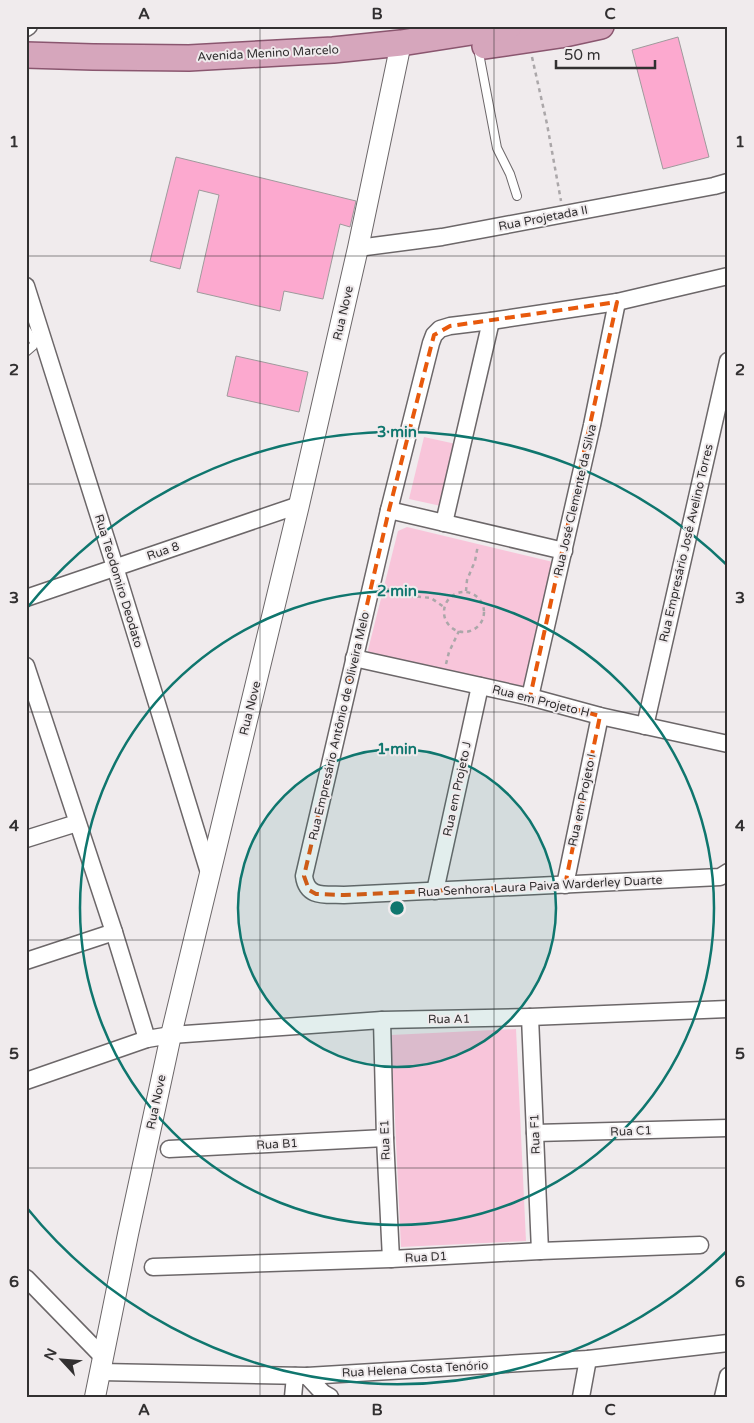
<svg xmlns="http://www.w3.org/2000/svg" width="754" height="1423" viewBox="0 0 754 1423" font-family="'Varela Round',sans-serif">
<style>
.green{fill:#f8c5da}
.building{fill:#fca9cf;stroke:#9f9a9c}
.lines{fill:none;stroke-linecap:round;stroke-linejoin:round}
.service-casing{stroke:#6c6769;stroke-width:10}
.minor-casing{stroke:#6c6769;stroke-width:19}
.tertiary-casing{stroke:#6c6769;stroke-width:22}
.primary-casing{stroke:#8a566f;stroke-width:28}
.path{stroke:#aba7a9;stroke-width:2.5;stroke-dasharray:4 4;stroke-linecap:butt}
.service{stroke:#fff;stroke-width:8}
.minor{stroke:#fff;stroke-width:16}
.tertiary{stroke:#fff;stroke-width:20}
.primary{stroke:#d6a6bc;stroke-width:25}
.marked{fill:none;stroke:#e8590c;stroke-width:4;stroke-dasharray:10 6;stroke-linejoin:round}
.grid{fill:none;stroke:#323031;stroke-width:1;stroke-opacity:0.55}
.ring{fill:none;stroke:#0f766e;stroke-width:2.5}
.labels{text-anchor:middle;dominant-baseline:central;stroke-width:4;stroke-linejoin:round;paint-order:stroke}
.street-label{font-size:12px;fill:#323031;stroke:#f0ebed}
.centre{fill:#0f766e;stroke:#f0ebed;stroke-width:2.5}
.ring-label{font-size:15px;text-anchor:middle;font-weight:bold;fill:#0f766e;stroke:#f0ebed;stroke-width:4;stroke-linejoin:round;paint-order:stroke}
.neatline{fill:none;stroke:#323031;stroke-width:2}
.grid-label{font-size:16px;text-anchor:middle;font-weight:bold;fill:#323031}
</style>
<rect width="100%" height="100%" fill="#f0ebed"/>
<g class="green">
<polygon points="424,437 456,444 441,506 409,499"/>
<polygon points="407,527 553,562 531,689 370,659 368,650 398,531"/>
<polygon points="516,1029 526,1241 401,1247 391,1035"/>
</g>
<g class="building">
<polygon points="678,37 709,157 663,169 632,50"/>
<polygon points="176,157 356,201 350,227 340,224 323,299 284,291 280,311 197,292 219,195 199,190 180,269 150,261"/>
<polygon points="236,356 308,372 299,412 227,396"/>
</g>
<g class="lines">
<g class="service-casing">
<g id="service">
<polyline points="478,48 497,148 510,174 517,196"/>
<polyline points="26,329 34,342 33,346 26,352"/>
</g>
</g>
<g class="minor-casing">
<g id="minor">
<polyline points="26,28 29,26"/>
<polyline points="358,248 442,237 714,186 728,182"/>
<path d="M728,276L617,302L491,321L450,326L440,329L434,335L431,343L389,510L304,876C307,899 326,894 344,895L720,877L728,872"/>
<polyline points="26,286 115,567 210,876"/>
<polyline points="389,510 564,551"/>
<polyline points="444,523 491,321"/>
<polyline points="26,598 299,505"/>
<polyline points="354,658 530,697 600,716 728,744"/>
<polyline points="26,666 114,932 147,1039"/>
<polyline points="530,697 592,425 617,302"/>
<polyline points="645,726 728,361"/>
<polyline points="26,839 77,823"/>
<polyline points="565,885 600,716"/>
<polyline points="435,891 480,686"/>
<polyline points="26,961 114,932"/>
<polyline points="530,1017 540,1251"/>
<polyline points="382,1020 385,1138 391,1259"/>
<polyline points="26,1081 147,1039 171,1035 382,1020 530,1017 728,1009"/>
<polyline points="535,1133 728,1128"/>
<polyline points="169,1149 385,1138"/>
<polyline points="153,1267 391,1259 540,1251 700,1245"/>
<polyline points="26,1278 103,1357"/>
<polyline points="100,1372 307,1376 588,1359 728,1343"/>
<polyline points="307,1376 323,1393 330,1397"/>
<polyline points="293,1397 295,1376"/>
<polyline points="581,1397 588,1359"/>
<polyline points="723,1397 728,1376"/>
</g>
</g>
<g class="tertiary-casing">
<polyline id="tertiary" points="95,1397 128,1234 171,1035 299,505 358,248 401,43"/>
</g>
<g class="primary-casing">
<g id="primary">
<polyline points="485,46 560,35 601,26"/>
<polyline points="26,55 93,57 189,58 333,50 401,43 509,26"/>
</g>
</g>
<g class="path">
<polyline points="532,57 547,124 561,201"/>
<polyline points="386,589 412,596 431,598 444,607"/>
<polyline points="466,591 467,580 475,561 478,545"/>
<circle cx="464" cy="612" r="20"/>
<polyline points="446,664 449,652 459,631"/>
</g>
<use href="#service" class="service"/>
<use href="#minor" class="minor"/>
<use href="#tertiary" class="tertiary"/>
<use href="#primary" class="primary"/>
</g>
<path class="marked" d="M617,302L530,697L600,716L565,885L344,895L316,894L309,890L304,876L389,510L434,335L450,326Z"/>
<path class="grid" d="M260,26V1397M494,26V1397M26,256H728M26,484H728M26,712H728M26,940H728M26,1168H728"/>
<circle cx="397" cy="908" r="159" fill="#0f766e" fill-opacity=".12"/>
<g class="ring">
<circle cx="397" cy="908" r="159"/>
<circle cx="397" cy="908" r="317"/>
<path d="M728 1250A476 476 0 0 1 27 1208M27 608A476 476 0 0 1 728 566"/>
</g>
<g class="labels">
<g class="street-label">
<text transform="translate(268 53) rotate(-3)">Avenida Menino Marcelo</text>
<text transform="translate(543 218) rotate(-11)">Rua Projetada II</text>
<text transform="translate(343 313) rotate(-77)">Rua Nove</text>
<text transform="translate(575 500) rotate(-77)">Rua José Clemente da Silva</text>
<text transform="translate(686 543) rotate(-77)">Rua Empresário José Avelino Torres</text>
<text transform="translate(163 551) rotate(-19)">Rua 8</text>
<text transform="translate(119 581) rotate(73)">Rua Teodomiro Deodato</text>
<text transform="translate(541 701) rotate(14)">Rua em Projeto H</text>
<text transform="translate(250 708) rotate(-76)">Rua Nove</text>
<text transform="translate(339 726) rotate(-77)">Rua Empresário Antônio de Oliveira Melo</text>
<text transform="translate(457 789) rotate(-78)">Rua em Projeto J</text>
<text transform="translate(582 800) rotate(-78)">Rua em Projeto I</text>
<text transform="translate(540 886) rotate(-3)">Rua Senhora Laura Paiva Warderley Duarte</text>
<text transform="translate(449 1019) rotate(-1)">Rua A1</text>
<text transform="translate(156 1102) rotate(-78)">Rua Nove</text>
<text transform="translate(631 1131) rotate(-2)">Rua C1</text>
<text transform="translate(535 1134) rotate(-92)">Rua F1</text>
<text transform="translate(385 1140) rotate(-92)">Rua E1</text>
<text transform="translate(277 1144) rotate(-3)">Rua B1</text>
<text transform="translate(426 1257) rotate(-3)">Rua D1</text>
<text transform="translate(415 1369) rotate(-3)">Rua Helena Costa Tenório</text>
</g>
</g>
<circle cx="397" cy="908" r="8" class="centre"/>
<g class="ring-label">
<text x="397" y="437">3 min</text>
<text x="397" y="596">2 min</text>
<text x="397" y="754">1 min</text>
</g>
<rect width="754" height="1423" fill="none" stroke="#f0ebed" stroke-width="55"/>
<g transform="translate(62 1360) rotate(296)" stroke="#f0ebed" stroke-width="4" paint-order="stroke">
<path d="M0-4L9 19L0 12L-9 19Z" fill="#323031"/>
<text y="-8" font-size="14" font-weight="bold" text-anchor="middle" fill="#323031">N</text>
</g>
<path d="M556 60v8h99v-8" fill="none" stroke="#323031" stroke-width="2.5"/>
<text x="564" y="60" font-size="15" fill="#323031" stroke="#f0ebed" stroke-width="4" paint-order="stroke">50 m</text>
<rect x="28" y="28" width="698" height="1368" class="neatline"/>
<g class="grid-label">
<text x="144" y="19">A</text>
<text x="377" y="19">B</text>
<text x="610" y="19">C</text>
<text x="14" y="147">1</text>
<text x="740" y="147">1</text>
<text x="14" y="375">2</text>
<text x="740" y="375">2</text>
<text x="14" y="603">3</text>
<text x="740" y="603">3</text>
<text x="14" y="831">4</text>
<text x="740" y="831">4</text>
<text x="14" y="1059">5</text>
<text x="740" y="1059">5</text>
<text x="14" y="1287">6</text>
<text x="740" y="1287">6</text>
<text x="144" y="1415">A</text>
<text x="377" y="1415">B</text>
<text x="610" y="1415">C</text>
</g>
</svg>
